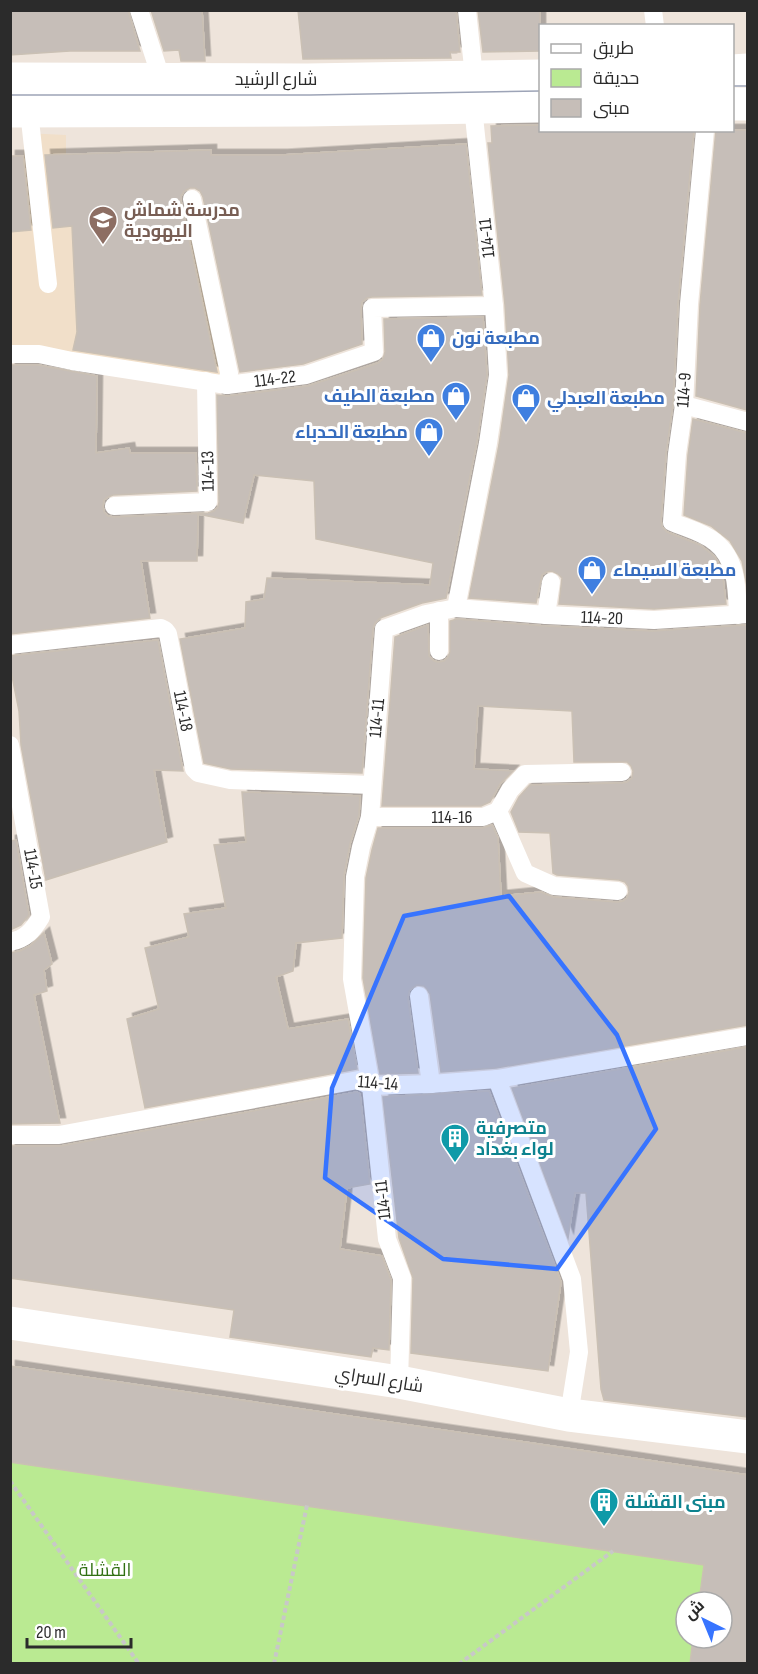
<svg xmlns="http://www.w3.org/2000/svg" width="758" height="1674" viewBox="0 0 758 1674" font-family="'Sofia Sans Condensed',Cairo,sans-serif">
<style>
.education{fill:#f1dfc9}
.green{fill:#baea92}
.building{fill:#c6beb8;stroke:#cac0b4;stroke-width:1.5;filter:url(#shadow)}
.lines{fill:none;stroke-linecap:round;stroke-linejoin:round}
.path{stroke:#c8c8c8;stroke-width:4;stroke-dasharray:4.5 3;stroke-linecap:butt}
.lane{stroke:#fff;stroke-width:18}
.street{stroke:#fff;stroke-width:33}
.tram{stroke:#9da4b7;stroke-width:1.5}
.marked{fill:#3774ff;fill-opacity:0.2;stroke:#3774ff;stroke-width:4.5;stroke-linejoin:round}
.labels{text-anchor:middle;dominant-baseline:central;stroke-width:6;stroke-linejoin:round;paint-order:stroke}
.street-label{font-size:18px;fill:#2b2b2b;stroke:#fff}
.education-label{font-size:18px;font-weight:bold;fill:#785e54;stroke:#fff;text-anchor:start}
.shop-label{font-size:18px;font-weight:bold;fill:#366cbe;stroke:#fff;text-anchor:start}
.culture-label{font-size:18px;font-weight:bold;fill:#0d838f;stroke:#fff;text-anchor:start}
.park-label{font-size:18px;fill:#317013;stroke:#fff}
</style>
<defs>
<filter id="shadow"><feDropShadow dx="5.5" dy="-5.5" stdDeviation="0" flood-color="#0004"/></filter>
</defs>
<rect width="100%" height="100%" fill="#eee4db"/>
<polygon class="education" points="24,133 66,135 66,162 162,228 192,224 225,373 215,376 11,351 10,210 23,209"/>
<polygon class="green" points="11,1462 704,1565 699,1602 686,1602 686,1638 693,1638 690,1663 11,1664"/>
<g class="building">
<polygon points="10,10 128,10 140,51 70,51 10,55"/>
<polygon points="151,10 202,10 205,61 181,61 179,50 164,51"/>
<polygon points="298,10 456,10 460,52 450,52 451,58 303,59"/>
<polygon points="478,10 540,10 540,51 483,52"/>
<polygon points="540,125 540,130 694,130 678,303 673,404 666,453 661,521 662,527 667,532 700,545 714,556 718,562 723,578 726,604 654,609 559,604 562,578 558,574 552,571 546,572 542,575 536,603 469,598 499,445 509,375 505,305 488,143 492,143 491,126"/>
<polygon points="716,130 747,130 747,410 696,396 700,305"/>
<polygon points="466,144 482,295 372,297 367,298 362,302 361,308 362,344 303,364 240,372 203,197 200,191 195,188 190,188 184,191 181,196 181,201 217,372 73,350 77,332 72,226 53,228 45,155 211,150 211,155 282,155"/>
<polygon points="10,156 23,156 31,230 10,232"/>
<polygon points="483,317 487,375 477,441 446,598 422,603 380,618 375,623 373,628 362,773 231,769 204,763 180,639 245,628 246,602 264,599 267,578 430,585 433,563 316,539 314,481 254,475 243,523 198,514 197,561 141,561 150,618 10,634 10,365 38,365 97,376 96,453 129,448 130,453 196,453 197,491 113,495 108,497 104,500 103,506 104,512 108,516 114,517 208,513 214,511 218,507 219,502 217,395 228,396 308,386 378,363 383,359 385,352 384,319"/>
<polygon points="693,419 747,433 747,586 742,561 730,541 711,526 684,515 688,455"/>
<polygon points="457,619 545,626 653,631 747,625 747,1025 496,1068 441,1072 430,994 427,989 424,986 417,985 412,988 409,991 408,998 418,1073 380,1074 363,978 366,878 372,850 378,828 483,828 492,825 498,838 501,896 541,892 553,897 617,902 623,901 627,898 629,892 628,886 625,882 619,880 557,875 553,873 550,833 519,832 511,812 519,797 530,785 622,783 627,782 632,778 633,771 631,766 627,762 574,762 572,711 478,706 474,769 513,771 500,784 490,802 481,806 382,806 395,637 428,625 429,656 434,661 438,662 444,661 448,657 450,652 450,621"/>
<polygon points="158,640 183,771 154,770 167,842 46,880 21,745 19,711 10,666 10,656"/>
<polygon points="242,792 360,796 359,815 350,844 344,875 342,938 296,943 293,971 276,977 288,1029 348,1019 357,1069 145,1108 127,1019 159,1009 145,948 189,937 184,914 226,908 214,845 246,842"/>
<polygon points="16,840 29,915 21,925 10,930 10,841"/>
<polygon points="44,933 52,964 44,970 47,991 34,995 60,1123 10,1124 10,953 20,951 30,946"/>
<polygon points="747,1047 747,1417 604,1400 601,1389 586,1193 575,1193 568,1238 512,1088"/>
<polygon points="489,1091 561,1282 548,1371 411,1353 413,1278 399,1238 383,1097"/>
<polygon points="357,1092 360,1094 370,1184 347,1188 340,1249 382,1256 391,1280 389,1350 373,1348 371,1357 230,1337 234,1310 10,1278 10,1146 61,1146"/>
<polygon points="10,1366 747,1475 747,1664 690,1664 693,1638 722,1638 722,1602 699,1602 704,1565 10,1462"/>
</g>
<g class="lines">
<g class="path">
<polyline points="10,1481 139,1664"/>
<polyline points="274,1664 307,1505"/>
<polyline points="459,1664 613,1551"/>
</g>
<g class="lane">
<polyline points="139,10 161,78"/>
<polyline points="467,10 474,77"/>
<polyline points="653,10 655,26"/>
<polyline points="29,111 48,284"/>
<path d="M705,130L689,304L684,405L677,454L672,522C686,528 703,532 715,542C737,559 737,589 738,615"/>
<polyline points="192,199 229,373 227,385"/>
<polyline points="10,354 39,354 72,361 227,385 306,375 374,352 372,308 494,306"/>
<polyline points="684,405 748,422"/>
<polyline points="114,506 208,502 206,381"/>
<polyline points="456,608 546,615 654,620 748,614"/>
<polyline points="546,615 551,582"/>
<polyline points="10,645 161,628 165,630 168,634 194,769 198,773 230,780 372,785"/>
<polyline points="439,651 439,611"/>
<path d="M10,745L41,917C33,930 26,939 10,942"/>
<polyline points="498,811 525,873 554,886 618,891"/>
<polyline points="370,817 483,817 498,811 510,790 525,774 622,772"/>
<polyline points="419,996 431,1084"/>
<polyline points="497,1079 572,1279 579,1352 569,1415"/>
<polyline points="10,1135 59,1135 358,1080 371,1086 431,1084 497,1079 748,1036"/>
<polyline points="399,1382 402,1278 387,1239 371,1086 352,979 355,877 361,847 370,817 384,629 426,614 456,608 488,443 498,375 494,306 473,107"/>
</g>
<g class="street">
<polyline points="732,71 748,70"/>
<polyline points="10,79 307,80 540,76"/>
<polyline points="732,104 748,104"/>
<polyline points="10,111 306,110 540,106"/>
<polyline points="10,1323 399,1382 569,1415 748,1437"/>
</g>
<g class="tram">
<polyline points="732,86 748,86"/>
<polyline points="10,95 310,95 540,91"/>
</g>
</g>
<path class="marked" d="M509,896L617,1035L656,1129L557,1269L443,1259L325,1178L332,1088L404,916Z"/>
<defs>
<g id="school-pin" transform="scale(1.5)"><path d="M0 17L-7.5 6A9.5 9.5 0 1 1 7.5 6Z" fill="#8d6e63" stroke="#fff"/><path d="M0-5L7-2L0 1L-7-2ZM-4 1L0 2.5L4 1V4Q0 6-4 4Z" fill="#fff"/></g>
<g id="shop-pin" transform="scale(1.5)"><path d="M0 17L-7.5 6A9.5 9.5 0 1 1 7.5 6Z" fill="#3f7fe0" stroke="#fff"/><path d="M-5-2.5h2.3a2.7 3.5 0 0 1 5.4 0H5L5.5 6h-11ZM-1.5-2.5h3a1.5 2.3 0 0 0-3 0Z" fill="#fff"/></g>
<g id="building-pin" transform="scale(1.5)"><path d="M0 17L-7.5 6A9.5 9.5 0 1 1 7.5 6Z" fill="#0f9aa8" stroke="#fff"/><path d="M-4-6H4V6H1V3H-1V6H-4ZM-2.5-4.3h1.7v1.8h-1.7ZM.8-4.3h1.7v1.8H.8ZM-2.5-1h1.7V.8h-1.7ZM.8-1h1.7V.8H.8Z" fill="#fff"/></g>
</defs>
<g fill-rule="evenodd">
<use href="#school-pin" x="103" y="220"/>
<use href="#shop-pin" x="431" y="338"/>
<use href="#shop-pin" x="456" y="396"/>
<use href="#shop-pin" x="526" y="398"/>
<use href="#shop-pin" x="429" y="432"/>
<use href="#shop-pin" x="592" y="570"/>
<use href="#building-pin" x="455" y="1138"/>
<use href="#building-pin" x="604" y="1502"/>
</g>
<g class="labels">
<g class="street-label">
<text x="276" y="79">شارع الرشيد</text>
<text transform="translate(487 238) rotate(-96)">114-11</text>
<text transform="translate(275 379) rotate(-7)">114-22</text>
<text transform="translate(684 390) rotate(-86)">114-9</text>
<text transform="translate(208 471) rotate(-91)">114-13</text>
<text transform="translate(602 618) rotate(2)">114-20</text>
<text transform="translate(183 711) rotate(79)">114-18</text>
<text transform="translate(377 718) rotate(-85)">114-11</text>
<text x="452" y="817">114-16</text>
<text transform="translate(33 869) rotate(80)">114-15</text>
<text transform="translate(378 1083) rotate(4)">114-14</text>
<text transform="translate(383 1200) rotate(-96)">114-11</text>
<text transform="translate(379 1380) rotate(9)">شارع السراي</text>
</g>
<g class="education-label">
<text x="124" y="210">مدرسة شماش<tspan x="124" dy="21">اليهودية</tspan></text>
</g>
<g class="shop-label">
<text x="452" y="338">مطبعة نون</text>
<text x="435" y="396" text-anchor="end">مطبعة الطيف</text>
<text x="547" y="398">مطبعة العبدلي</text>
<text x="408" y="432" text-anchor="end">مطبعة الحدباء</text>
<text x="613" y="570">مطبعة السيماء</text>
</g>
<g class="culture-label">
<text x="476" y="1128">متصرفية<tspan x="476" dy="21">لواء بغداد</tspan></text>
<text x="625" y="1502">مبنى القشلة</text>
</g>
<g class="park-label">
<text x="105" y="1570">القشلة</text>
</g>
</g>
<rect width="758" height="1674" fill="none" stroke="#2b2b2b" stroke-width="24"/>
<rect x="539" y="24" width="195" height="108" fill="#ffffff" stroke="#aaaaaa" stroke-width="1.5"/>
<rect x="551" y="44" width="30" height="9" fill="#ffffff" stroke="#aaaaaa" stroke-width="1.5"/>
<text x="593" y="54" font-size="18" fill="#2b2b2b">طريق</text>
<rect x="551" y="69" width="30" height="18" fill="#baea92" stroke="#aaaaaa" stroke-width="1.5"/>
<text x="593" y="84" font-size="18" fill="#2b2b2b">حديقة</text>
<rect x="551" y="99" width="30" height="18" fill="#c6beb8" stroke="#aaaaaa" stroke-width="1.5"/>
<text x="593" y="114" font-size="18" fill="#2b2b2b">مبنى</text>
<g transform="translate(704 1620) rotate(317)"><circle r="28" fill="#ffffff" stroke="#aaaaaa" stroke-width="1.5"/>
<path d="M0-4.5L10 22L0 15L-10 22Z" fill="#3774ff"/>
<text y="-9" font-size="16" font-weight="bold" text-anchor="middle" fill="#2b2b2b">ش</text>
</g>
<path d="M27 1638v9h104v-9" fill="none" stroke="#2b2b2b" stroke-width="3"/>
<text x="36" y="1638" font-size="18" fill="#2b2b2b" stroke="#ffffff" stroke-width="4.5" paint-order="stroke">20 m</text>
</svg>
